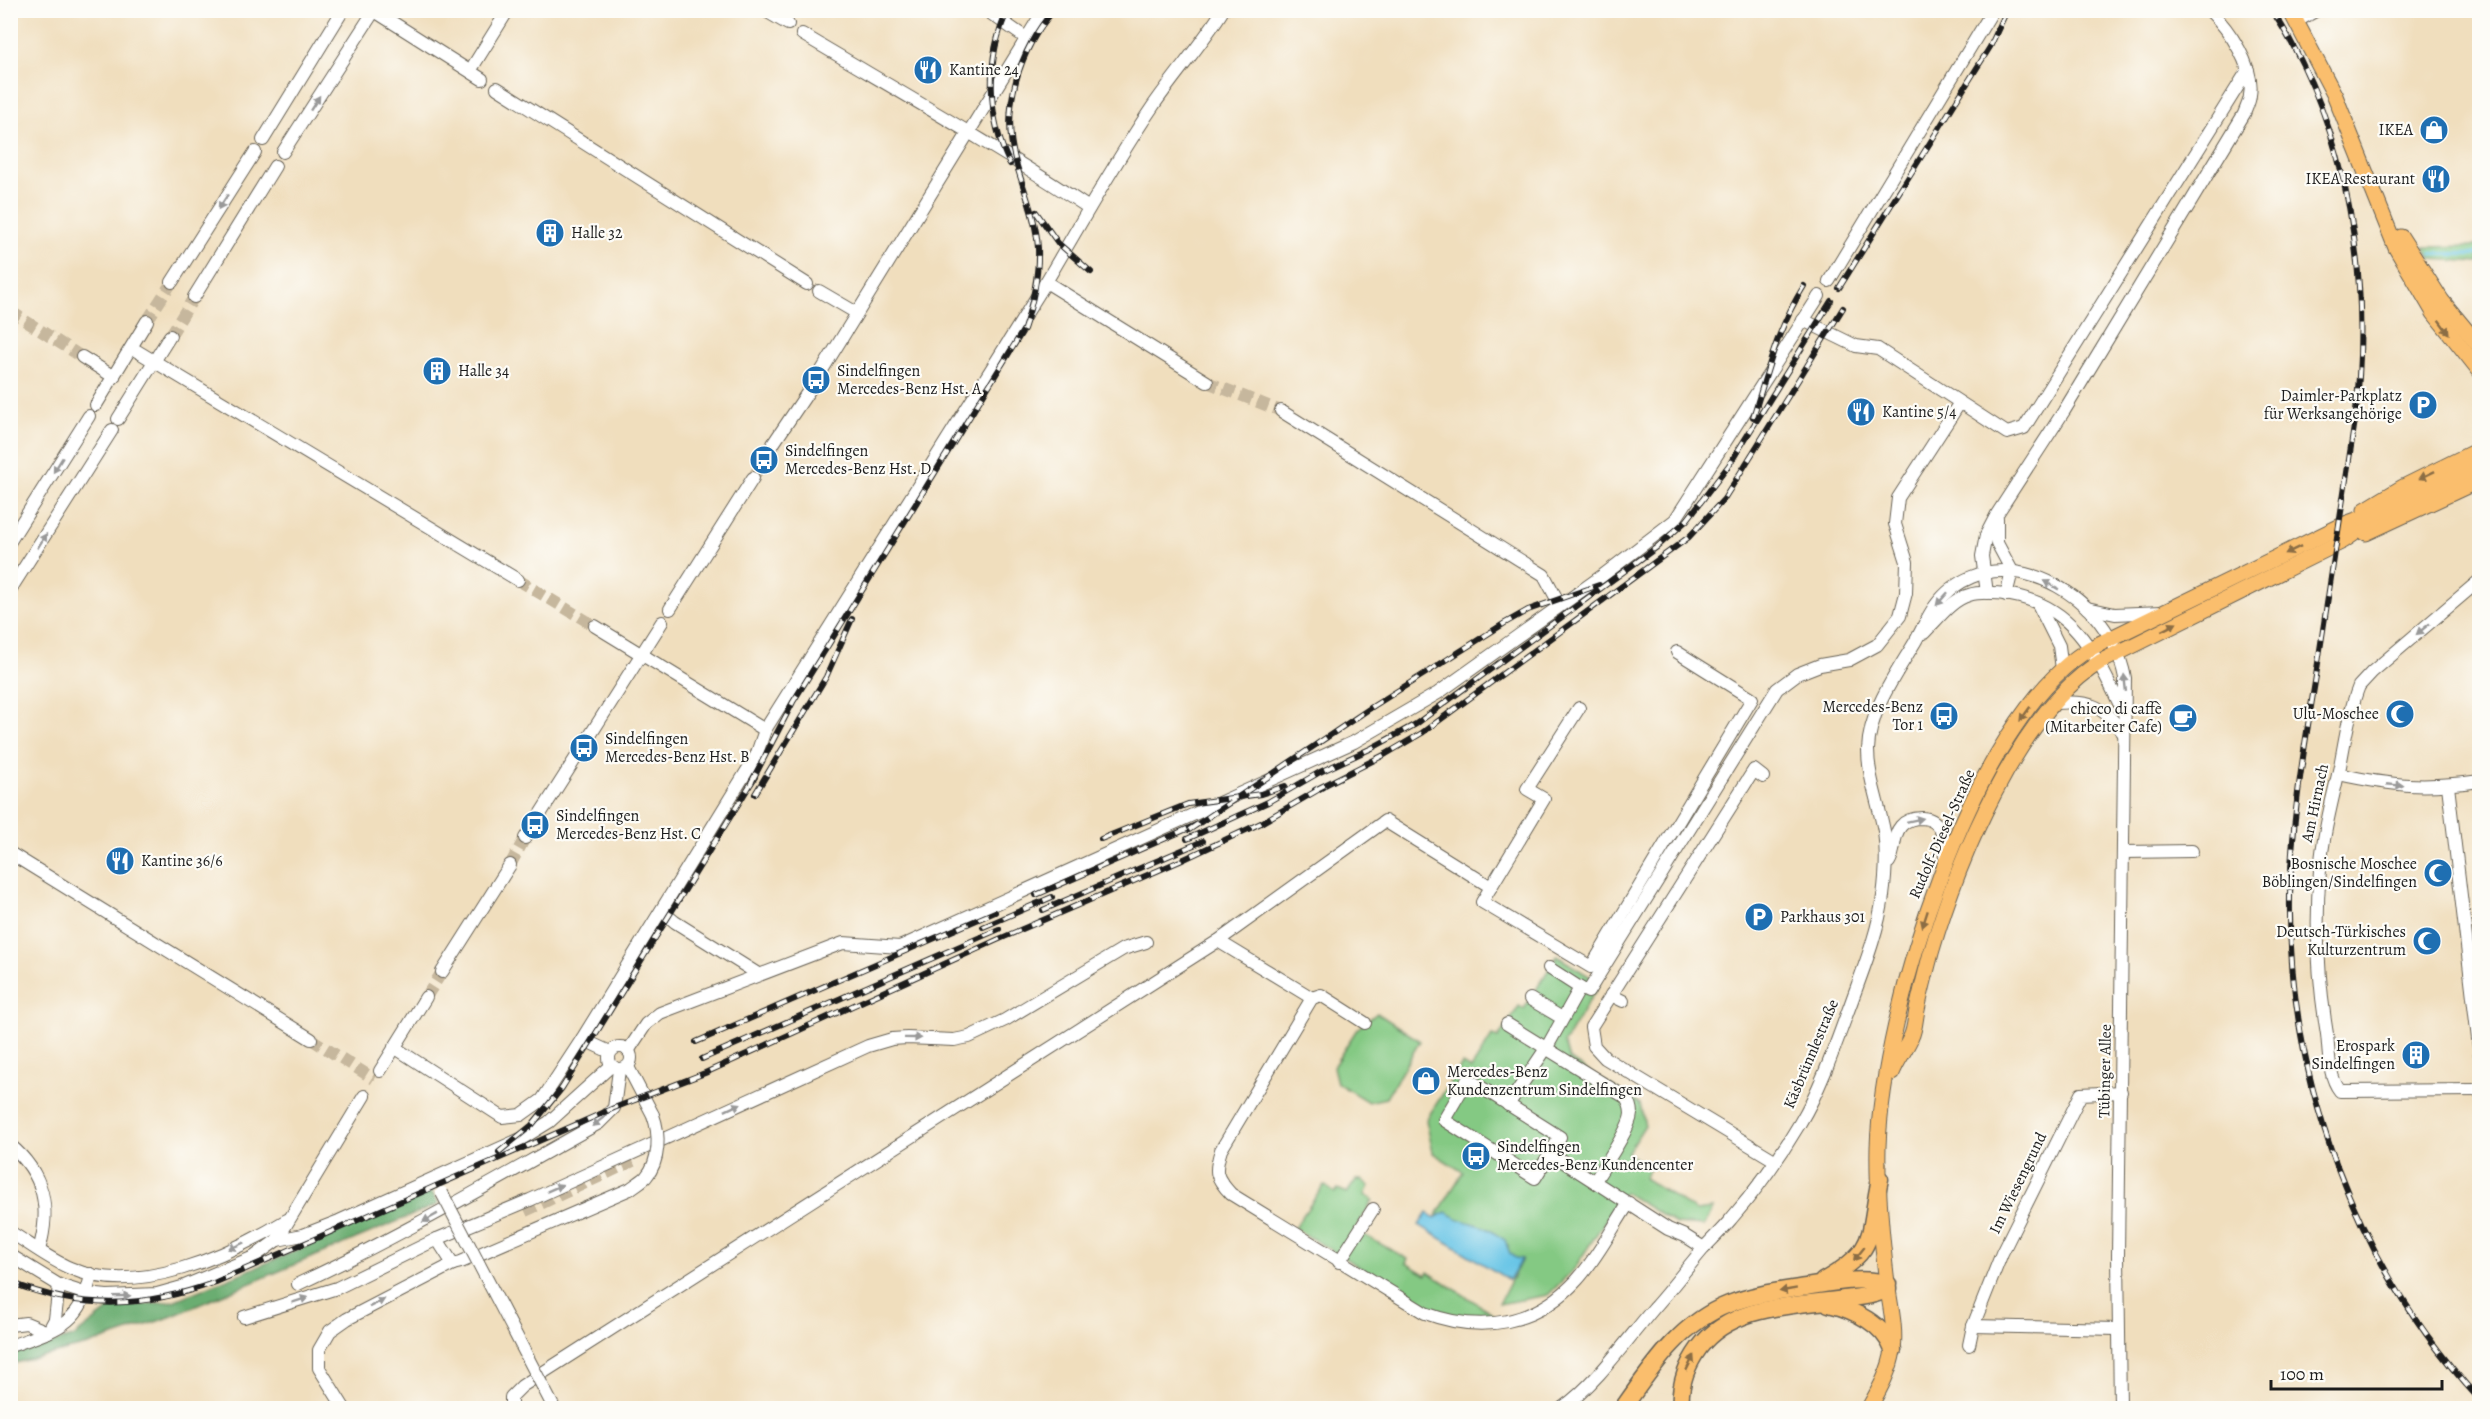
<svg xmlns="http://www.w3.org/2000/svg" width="2490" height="1419" viewBox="0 0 2490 1419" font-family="Alegreya,serif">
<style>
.green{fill:#84c983;stroke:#507250;stroke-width:1.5}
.forest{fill:#6bad71;stroke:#446446;stroke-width:1.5}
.water{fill:#67c5e6;stroke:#427081;stroke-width:1.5}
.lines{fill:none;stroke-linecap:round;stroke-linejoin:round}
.stream{stroke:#67c5e6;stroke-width:4}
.minor-tunnel{stroke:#c6b79d;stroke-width:12;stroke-dasharray:12 6;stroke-linecap:butt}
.minor-casing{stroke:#666054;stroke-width:14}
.major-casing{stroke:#666054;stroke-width:17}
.highway-casing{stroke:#666054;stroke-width:19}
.minor{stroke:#fff;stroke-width:12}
.major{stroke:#fabe6d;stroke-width:15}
.highway{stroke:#fabe6d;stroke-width:16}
.rail-casing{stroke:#1c1c1c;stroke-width:6}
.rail{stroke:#fdfcf7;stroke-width:4;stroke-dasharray:11;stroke-linecap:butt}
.minor-bridge-casing{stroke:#666054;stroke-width:14;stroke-linecap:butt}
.minor-bridge{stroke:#fff;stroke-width:12}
.oneway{fill:#999}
.oneway2{fill:#8b6d44}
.labels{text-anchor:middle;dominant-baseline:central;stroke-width:4.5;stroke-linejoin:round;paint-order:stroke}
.poi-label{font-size:16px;fill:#1c1c1c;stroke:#fdfcf7;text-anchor:start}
.street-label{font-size:16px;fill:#1c1c1c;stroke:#fdfcf7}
</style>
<rect width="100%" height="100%" fill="#fdfcf7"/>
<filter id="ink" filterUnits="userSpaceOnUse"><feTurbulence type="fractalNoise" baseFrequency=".0167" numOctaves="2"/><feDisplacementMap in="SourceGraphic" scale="12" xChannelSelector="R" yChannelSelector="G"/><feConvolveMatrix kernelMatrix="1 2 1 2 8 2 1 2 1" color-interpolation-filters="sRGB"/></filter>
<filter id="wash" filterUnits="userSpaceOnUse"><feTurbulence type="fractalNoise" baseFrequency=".008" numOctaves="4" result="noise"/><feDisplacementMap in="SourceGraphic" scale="24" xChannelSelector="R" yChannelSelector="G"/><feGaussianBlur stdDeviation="1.35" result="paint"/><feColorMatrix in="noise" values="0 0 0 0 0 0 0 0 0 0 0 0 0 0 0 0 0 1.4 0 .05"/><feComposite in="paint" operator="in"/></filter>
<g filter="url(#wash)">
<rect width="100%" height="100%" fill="#f0debd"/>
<g class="green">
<polygon points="2479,246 2479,262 2431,259 2424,247"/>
<path d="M1557,956L1600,983L1564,1043L1569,1059L1640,1104L1645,1125L1627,1153L1650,1168L1644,1178L1696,1211L1713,1209L1704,1226L1676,1224L1624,1192L1574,1269L1548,1295L1499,1304L1522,1259H1516L1507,1251L1508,1246C1492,1227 1466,1226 1446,1213L1435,1218L1463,1172L1433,1153L1426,1120L1462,1064L1471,1069L1492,1036L1498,1038L1519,1006L1524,1009Z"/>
<polygon points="1377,1013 1420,1041 1386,1098 1368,1102 1337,1083 1333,1067 1357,1029"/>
<polygon points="1356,1180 1362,1180 1369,1186 1365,1195 1373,1200 1355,1230 1408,1259 1406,1263 1426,1275 1428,1272 1492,1313 1494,1319 1464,1319 1435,1312 1294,1228 1324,1185 1335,1193 1338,1189 1347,1193"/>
</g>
<polygon class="forest" points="431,1191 439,1204 170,1317 88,1345 11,1364 11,1353 73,1337 111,1308 173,1301 286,1255"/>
<path class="water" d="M1446,1212C1458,1221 1471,1222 1484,1227C1491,1230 1498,1236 1505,1240C1509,1250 1509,1259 1522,1259L1509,1280L1419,1225L1427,1213L1435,1218Z"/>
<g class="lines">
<polyline class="stream" points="2432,254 2480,254"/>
</g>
</g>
<g filter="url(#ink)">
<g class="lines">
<g class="minor-tunnel">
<polyline points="10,311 82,357"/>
<polyline points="147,321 172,282"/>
<polyline points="170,336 194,297"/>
<polyline points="1207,382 1281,411"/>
<polyline points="753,478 773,444"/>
<polyline points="518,580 595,626"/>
<polyline points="510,865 525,838"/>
<polyline points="426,997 442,972"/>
<polyline points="311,1039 374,1079"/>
<polyline points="525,1211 633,1161"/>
</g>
<g class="minor-casing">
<g id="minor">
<polyline points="373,10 482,79"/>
<polyline points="764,10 788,24"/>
<polyline points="986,10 1026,38"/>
<polyline points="2297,21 2317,10"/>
<path d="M802,34C898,91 996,146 1089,208"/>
<polyline points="470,71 508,10"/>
<polyline points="497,88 807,284"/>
<polyline points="263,140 343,10"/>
<polyline points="283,152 374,11"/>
<polyline points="1829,281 1993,10"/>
<polyline points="172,282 255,152"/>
<polyline points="1046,282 1207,382"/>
<polyline points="819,291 855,312"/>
<polyline points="194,297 275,166"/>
<polyline points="1803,320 1856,346 1878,349 2007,433 2024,428 2248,70"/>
<polyline points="132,348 518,580"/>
<polyline points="82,357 114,377"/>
<polyline points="96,405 147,321"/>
<polyline points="1281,411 1544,575 1560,605"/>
<polyline points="118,419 170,336"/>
<polyline points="773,444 816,380 1044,10"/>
<polyline points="1997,518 1997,543 2012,571 2006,595"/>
<polyline points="10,541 89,416"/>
<path d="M2480,580L2372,672L2359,686C2349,711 2345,740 2340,766C2332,801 2323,835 2320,870C2315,925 2318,979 2327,1034C2329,1051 2328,1076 2340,1091L2480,1090"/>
<polyline points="10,590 112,430"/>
<path d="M1987,593L1982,556L1986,535L1997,514L2064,411L2244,114C2246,108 2250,101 2250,95C2255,67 2229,29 2209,10"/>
<polyline points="2038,604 2059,646 2062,669"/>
<polyline points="2087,608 2115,614 2162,612"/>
<polyline points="670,609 753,478"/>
<polyline points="595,626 765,730"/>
<path d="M1924,633C1937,620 1951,600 1969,595C1982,591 1998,593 2011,595C2078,607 2097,659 2124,713"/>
<path d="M2053,703C2090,701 2101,703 2124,734"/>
<path d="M2338,774C2393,786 2423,789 2480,781"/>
<polyline points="1763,777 1754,770 1591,1027 1594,1046 1605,1058 1776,1161"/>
<polyline points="2448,786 2480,1056"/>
<polyline points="525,838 662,622"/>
<polyline points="2125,852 2192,851"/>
<polyline points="10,853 311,1039"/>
<path d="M1889,862C1896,851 1892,836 1901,826C1906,820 1914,818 1922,818C1945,819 1945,844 1945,862"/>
<polyline points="1491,887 1482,902 1591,967 1752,699 1677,652"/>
<polyline points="662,911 675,922 758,974"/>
<polyline points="1218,941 1312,998 1321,995 1365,1023"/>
<polyline points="442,972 510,865"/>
<polyline points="1580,988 1588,992 1777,689 1797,674 1820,665 1849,660 1877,645 1900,616 1906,593 1907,562 1895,524 1898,498 1959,404"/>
<polyline points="1611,995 1623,1001"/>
<path d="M1312,998L1221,1150C1214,1172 1215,1177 1231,1194L1425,1313C1481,1334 1536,1325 1577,1280C1598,1257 1612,1228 1629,1203"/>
<polyline points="1530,999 1562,1018"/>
<path d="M1507,1024L1625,1097C1629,1102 1631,1107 1631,1114C1630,1129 1604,1166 1595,1181"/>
<polyline points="582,1039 610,1052"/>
<circle cx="620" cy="1058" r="11"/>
<path d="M394,1047L502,1117L521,1115L542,1100L582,1039L756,756L765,730L1046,282C1081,223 1114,163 1153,106C1175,74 1202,44 1223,10"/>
<polyline points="628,1051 646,1024 660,1013 843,943 900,947 1354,742 1438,693 1602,576 1675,520 1819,296"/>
<polyline points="628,1067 653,1115"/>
<polyline points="380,1071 426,997"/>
<polygon points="1468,1079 1560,1137 1535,1178 1444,1120"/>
<polyline points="1508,1105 1547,1047 1580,988 1549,968"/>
<path d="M10,1145C45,1174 51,1209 39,1250"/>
<polyline points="1550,1153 1668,1229 1685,1236 1704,1248"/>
<path d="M10,1232C30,1244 49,1259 70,1268C137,1298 229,1255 287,1220"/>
<polyline points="437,1239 453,1264 461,1262 630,1189"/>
<polyline points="277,1240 303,1235 339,1221 523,1138 549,1122 611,1066"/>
<polyline points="10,1255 59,1285 87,1294 107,1296 157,1294 182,1287 254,1257 277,1240 364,1096"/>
<polyline points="1339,1262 1373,1209"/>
<path d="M298,1284C401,1236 499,1178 599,1123L614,1108L619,1070"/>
<polyline points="244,1317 337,1288 437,1239 530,1200 868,1046 892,1039 907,1038 954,1040 969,1037 1005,1020 1123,949 1146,942"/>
<polyline points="10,1325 26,1323 48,1332 55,1319 59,1285"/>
<polyline points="2118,1329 1973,1326 2002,1253 2081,1094 2121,1092"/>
<polyline points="1969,1345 1973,1326"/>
<path d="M10,1346C54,1330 82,1326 91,1274"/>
<polyline points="344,1408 319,1368 319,1350 330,1331 347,1319 453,1264"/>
<polyline points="511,1408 511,1397 522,1386 1218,941 1385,821 1491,887 1544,799 1527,789 1579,708"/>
<path d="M1562,1408C1596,1384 1626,1341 1654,1308C1671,1289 1686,1269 1703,1249C1712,1239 1722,1230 1731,1219C1757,1189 1780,1157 1800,1123C1822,1086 1836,1043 1851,1003C1864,967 1878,933 1883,896C1886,874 1887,853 1884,831C1879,804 1868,777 1868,750C1869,711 1896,674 1915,642C1922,630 1927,617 1935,606C1977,549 2052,569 2094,615C2109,632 2121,656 2125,678L2118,1256L2120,1408"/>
</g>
</g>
<g class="major-casing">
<g id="major">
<polyline points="2290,10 2335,96 2396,248 2434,313 2480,371"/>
<polyline points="2401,237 2442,301 2480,347"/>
<polyline points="2365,510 2403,487 2480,449"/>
<polyline points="2366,533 2480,480"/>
<path d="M1892,1073C1897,1060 1906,1049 1911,1037C1915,1029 1915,1019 1917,1010C1921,991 1926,972 1931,953C1957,863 2018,713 2100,662L2343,541L2375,519"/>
<path d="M1869,1408C1879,1390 1890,1371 1893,1350C1896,1328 1890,1305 1887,1283C1882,1242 1877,1188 1878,1147C1882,1015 1972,717 2091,648L2345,524L2395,506L2480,464"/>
</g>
</g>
<g class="highway-casing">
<g id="highway">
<path d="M1823,1281C1880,1248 1867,1237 1880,1179"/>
<path d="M1829,1304C1854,1310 1884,1324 1893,1350"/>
<path d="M1623,1408C1652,1367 1680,1323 1729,1304C1754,1294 1780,1291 1806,1287C1832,1283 1862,1276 1888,1284"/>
<path d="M1681,1408C1679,1386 1686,1366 1699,1348C1732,1304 1795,1306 1844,1299C1859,1297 1875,1296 1888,1289"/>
</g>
</g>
<use href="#minor" class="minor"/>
<use href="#major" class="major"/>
<use href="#highway" class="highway"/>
<g class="rail-casing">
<g id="rail">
<path d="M1008,10C985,58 987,118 1010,164"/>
<path d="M2272,10C2350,130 2372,280 2355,420C2342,505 2329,591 2316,676C2304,749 2291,823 2290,897C2287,1080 2356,1266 2480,1400"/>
<polyline points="2025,12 2025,10"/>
<polyline points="1036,212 1058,243 1091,272"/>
<polyline points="1839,288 1990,47 2007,10"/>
<path d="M1753,417C1769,368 1776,331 1804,286"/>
<path d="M751,783L793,702L1024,329C1033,302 1039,276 1038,248C1036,217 1023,189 1015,159C1001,108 1019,50 1054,10"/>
<polyline points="1315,790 1386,754 1422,733 1689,537 1724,499 1843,308"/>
<polyline points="755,794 826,677 852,619"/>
<polyline points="1189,830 1372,707 1505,623 1528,610 1599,585"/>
<polyline points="1101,839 1188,804 1261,794 1285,786"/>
<polyline points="1187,839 1268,802 1320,772 1372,748 1416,724 1657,547 1687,520 1729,465 1831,301"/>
<polyline points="1036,895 1196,825"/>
<polyline points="1043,910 1203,841"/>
<polyline points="983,927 1052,897"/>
<polyline points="696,1042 995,912"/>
<polyline points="702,1059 999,929"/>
<polyline points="499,1152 532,1125 562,1088 755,777"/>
<path d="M10,1282C83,1311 144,1308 216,1282L614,1108L705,1073L997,940L1180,861L1261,823L1323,787"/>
</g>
</g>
<use href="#rail" class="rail"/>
<g class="minor-bridge-casing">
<g id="minor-bridge">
<path d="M630,1189C635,1185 642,1181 646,1177C660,1161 660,1134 653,1115"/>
<polyline points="442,1193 554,1408"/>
</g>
</g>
<use href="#minor-bridge" class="minor-bridge"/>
</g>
<defs><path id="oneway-solid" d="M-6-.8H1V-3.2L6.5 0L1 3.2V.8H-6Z" transform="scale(1.5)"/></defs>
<g class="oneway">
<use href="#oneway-solid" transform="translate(315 103) rotate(-57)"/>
<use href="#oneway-solid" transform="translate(223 202) rotate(123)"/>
<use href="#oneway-solid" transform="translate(58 465) rotate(122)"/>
<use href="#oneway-solid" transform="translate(42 541) rotate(-58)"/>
<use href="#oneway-solid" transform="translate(2051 585) rotate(-151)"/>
<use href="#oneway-solid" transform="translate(1942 599) rotate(132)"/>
<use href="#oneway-solid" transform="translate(2423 629) rotate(141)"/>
<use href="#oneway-solid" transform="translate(2125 683) rotate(-96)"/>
<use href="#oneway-solid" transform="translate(2395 785) rotate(5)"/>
<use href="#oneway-solid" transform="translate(1915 820) rotate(-12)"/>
<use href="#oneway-solid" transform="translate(913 1038) rotate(1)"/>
<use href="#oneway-solid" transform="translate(733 1107) rotate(-25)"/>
<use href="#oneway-solid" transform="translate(599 1121) rotate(142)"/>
<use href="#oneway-solid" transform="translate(555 1188) rotate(-24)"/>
<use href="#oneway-solid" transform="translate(430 1218) rotate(151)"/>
<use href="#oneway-solid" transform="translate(236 1246) rotate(157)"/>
<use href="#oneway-solid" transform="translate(122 1296) rotate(-2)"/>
<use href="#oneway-solid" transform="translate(300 1300) rotate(-18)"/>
<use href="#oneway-solid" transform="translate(377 1303) rotate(-27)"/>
</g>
<g class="oneway2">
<use href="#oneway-solid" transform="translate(2444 327) rotate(54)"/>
<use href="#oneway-solid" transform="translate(2427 475) rotate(154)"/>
<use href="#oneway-solid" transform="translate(2293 550) rotate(154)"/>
<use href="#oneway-solid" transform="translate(2169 627) rotate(-27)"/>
<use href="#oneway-solid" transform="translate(2025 714) rotate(126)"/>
<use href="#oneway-solid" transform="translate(1925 919) rotate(108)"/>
<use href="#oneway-solid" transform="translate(1859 1254) rotate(129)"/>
<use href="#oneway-solid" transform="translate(1788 1290) rotate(170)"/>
<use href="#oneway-solid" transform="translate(1690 1363) rotate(-64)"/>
</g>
</g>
<defs>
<g id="restaurant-disc" transform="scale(1.5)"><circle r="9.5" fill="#1f6fb2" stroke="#fdfcf7"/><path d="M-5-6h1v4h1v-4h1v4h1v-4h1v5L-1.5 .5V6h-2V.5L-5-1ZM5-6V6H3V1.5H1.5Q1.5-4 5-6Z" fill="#fff"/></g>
<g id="shop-disc" transform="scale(1.5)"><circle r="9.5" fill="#1f6fb2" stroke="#fdfcf7"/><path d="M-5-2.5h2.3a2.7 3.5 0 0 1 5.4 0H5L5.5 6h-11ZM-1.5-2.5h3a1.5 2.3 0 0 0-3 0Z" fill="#fff"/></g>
<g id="building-disc" transform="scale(1.5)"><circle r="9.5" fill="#1f6fb2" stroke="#fdfcf7"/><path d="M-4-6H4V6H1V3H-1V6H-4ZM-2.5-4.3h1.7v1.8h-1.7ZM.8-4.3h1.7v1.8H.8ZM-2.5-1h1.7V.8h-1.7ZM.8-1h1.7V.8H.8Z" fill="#fff"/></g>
<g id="bus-disc" transform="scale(1.5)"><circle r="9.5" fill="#1f6fb2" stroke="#fdfcf7"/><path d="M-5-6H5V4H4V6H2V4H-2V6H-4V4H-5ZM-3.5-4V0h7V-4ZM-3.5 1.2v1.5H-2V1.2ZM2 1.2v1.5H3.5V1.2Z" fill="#fff"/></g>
<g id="parking-disc" transform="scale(1.5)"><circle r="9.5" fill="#1f6fb2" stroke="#fdfcf7"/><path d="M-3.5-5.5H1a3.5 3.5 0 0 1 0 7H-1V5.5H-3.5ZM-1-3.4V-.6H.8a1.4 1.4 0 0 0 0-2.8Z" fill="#fff"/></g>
<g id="mosque-disc" transform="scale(1.5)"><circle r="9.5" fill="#1f6fb2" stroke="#fdfcf7"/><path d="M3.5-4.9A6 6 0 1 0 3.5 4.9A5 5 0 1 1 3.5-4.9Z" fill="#fff"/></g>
<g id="cafe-disc" transform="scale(1.5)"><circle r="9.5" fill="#1f6fb2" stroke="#fdfcf7"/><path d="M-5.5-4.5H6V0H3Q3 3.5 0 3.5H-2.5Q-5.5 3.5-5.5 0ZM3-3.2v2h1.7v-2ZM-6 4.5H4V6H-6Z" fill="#fff"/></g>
</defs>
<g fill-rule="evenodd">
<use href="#restaurant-disc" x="928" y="70"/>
<use href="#shop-disc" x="2434" y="130"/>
<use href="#restaurant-disc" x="2436" y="179"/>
<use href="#building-disc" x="550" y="233"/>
<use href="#building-disc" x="437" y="371"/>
<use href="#bus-disc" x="816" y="380"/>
<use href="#parking-disc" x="2423" y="405"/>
<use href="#restaurant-disc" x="1861" y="412"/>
<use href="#bus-disc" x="764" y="460"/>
<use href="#mosque-disc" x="2400" y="714"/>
<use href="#bus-disc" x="1944" y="716"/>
<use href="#cafe-disc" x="2183" y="718"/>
<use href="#bus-disc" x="584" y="748"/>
<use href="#bus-disc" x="535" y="825"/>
<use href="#restaurant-disc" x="120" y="861"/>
<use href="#mosque-disc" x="2438" y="873"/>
<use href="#parking-disc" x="1759" y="917"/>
<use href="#mosque-disc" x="2427" y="941"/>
<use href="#building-disc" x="2416" y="1055"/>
<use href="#shop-disc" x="1426" y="1081"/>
<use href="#bus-disc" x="1476" y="1156"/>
</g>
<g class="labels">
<g class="poi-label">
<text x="949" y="70">Kantine 24</text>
<text x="2413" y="130" text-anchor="end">IKEA</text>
<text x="2415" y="179" text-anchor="end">IKEA Restaurant</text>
<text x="571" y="233">Halle 32</text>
<text x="458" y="371">Halle 34</text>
<text x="837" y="371">Sindelfingen<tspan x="837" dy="18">Mercedes-Benz Hst. A</tspan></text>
<text x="2402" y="396" text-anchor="end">Daimler-Parkplatz<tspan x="2402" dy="18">für Werksangehörige</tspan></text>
<text x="1882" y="412">Kantine 5/4</text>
<text x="785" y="451">Sindelfingen<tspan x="785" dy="18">Mercedes-Benz Hst. D</tspan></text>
<text x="1923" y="707" text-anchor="end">Mercedes-Benz<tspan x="1923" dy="18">Tor 1</tspan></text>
<text x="2162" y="709" text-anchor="end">chicco di caffè<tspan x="2162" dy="18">(Mitarbeiter Cafe)</tspan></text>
<text x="2379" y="714" text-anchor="end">Ulu-Moschee</text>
<text x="605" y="739">Sindelfingen<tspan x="605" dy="18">Mercedes-Benz Hst. B</tspan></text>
<text x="556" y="816">Sindelfingen<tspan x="556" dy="18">Mercedes-Benz Hst. C</tspan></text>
<text x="141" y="861">Kantine 36/6</text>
<text x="2417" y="864" text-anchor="end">Bosnische Moschee<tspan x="2417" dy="18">Böblingen/Sindelfingen</tspan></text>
<text x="1780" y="917">Parkhaus 301</text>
<text x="2406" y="932" text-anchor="end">Deutsch-Türkisches<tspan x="2406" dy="18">Kulturzentrum</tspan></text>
<text x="2395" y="1046" text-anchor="end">Erospark<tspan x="2395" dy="18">Sindelfingen</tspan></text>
<text x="1447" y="1072">Mercedes-Benz<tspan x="1447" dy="18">Kundenzentrum Sindelfingen</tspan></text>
<text x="1497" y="1147">Sindelfingen<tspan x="1497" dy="18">Mercedes-Benz Kundencenter</tspan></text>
</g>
<g class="street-label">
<text transform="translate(2315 803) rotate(-78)">Am Hirnach</text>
<text transform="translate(1942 834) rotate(-66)">Rudolf-Diesel-Straße</text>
<text transform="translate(1811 1054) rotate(-67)">Käsbrünnlestraße</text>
<text transform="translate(2105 1071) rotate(-89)">Tübinger Allee</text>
<text transform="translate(2018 1183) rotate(-64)">Im Wiesengrund</text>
</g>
</g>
<rect width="2490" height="1419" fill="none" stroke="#fdfcf7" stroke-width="36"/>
<path d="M2271 1380v9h171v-9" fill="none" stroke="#1c1c1c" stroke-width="3"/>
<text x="2280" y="1380" font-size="18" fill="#1c1c1c" stroke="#fdfcf7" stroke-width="4.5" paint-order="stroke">100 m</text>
</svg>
